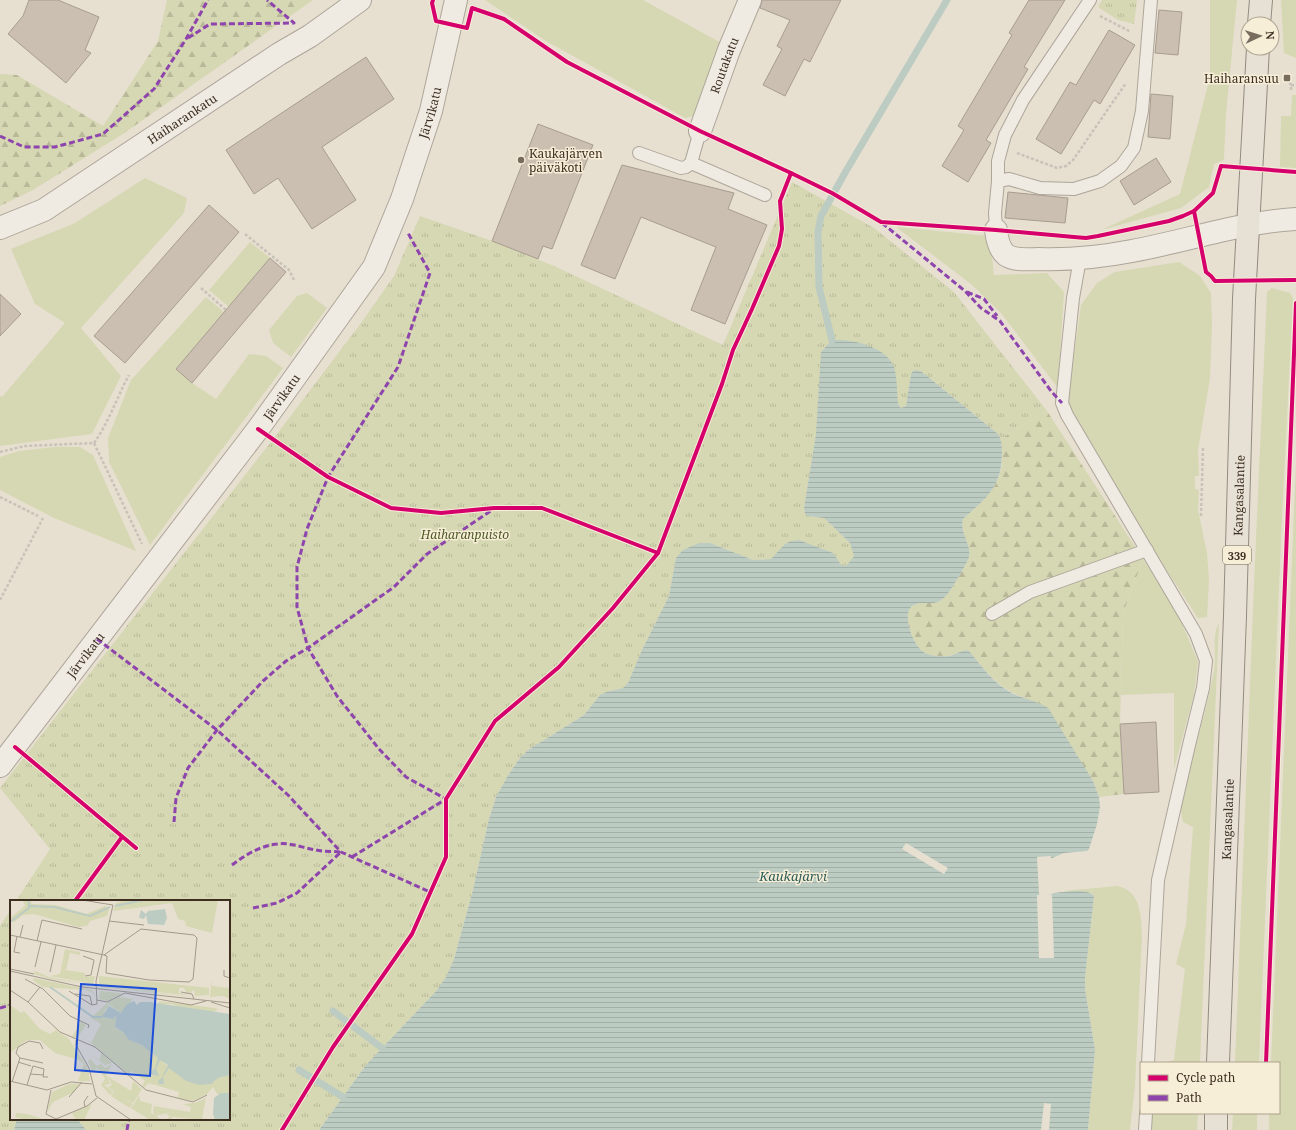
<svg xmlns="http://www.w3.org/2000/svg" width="1296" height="1130" viewBox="0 0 1296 1130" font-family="'Noto Serif',serif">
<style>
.green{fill:#d6d7b3}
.forest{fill:url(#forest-firs)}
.park{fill:url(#park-tufts)}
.water{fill:url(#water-rules)}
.pier{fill:#e7e0d1}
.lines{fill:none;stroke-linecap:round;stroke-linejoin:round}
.stream{stroke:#bcccc2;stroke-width:7}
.building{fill:#cbbfb2;stroke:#a89c90}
.lane-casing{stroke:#ada599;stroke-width:14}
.street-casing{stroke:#ada599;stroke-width:24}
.primary-casing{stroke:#928b80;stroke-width:24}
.path{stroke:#c8c2b9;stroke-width:2.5;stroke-dasharray:3 2;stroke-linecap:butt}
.lane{stroke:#efebe3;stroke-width:12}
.street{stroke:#efebe3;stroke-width:22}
.primary{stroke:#e6e1d4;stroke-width:22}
.quiet{stroke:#8e44ad;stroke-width:3;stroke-dasharray:6 3;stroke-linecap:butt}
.cycleway-casing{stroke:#f7eed8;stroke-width:6}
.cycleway{stroke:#d6006c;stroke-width:4}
.poi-dot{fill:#786c5e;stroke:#f7eed8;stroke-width:1.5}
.labels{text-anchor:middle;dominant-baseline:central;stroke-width:3;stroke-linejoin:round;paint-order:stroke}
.shield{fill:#f7eed8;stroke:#756857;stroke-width:1}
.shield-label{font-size:11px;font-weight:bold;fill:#3d2e20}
.street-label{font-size:12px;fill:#3d2e20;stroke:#f7eed8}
.poi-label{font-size:12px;fill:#3d2e20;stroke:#f7eed8;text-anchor:end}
.park-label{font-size:12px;font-style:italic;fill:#4d5a26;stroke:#f7eed8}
.water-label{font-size:13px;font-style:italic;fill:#2f5d5a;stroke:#f7eed8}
.inset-river{fill:none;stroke:#bcccc2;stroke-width:2}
.inset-road{fill:none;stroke:#a3998a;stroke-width:1}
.view{fill:#1d4ed8;fill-opacity:0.15;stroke:#1d4ed8;stroke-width:2}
.inset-edge{fill:none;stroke:#3d2e20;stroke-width:2}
</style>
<defs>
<pattern id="forest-firs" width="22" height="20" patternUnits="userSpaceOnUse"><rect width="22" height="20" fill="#d6d7b3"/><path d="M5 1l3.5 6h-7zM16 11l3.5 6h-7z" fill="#b9b99a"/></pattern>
<pattern id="park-tufts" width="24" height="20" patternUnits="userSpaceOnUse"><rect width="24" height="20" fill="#d6d7b3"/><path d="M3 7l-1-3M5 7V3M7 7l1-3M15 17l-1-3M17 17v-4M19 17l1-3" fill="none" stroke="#b9b99a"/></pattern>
<pattern id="water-rules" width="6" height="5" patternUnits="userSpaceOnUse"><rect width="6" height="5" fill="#bcccc2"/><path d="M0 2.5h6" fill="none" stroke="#a2b0a6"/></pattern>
</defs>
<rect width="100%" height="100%" fill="#e7e0d1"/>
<g class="green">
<polygon points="485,0 643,0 723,44 702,114 685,118 546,41"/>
<polygon points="1210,0 1237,0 1226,114 1224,160 1214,164 1209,187 1181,208 1101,230 1180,194 1210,77"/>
<polygon points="1281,0 1296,0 1296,58 1284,53"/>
<polygon points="1292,95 1296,95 1296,168 1280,167 1281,116 1291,116"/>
<polygon points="145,178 187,198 184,213 81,328 121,376 92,434 0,446 0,396 2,397 65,323 35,304 11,249 75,223"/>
<polygon points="896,227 990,236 994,275 1047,273 1064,292 1058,388 1001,313 971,284"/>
<polygon points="250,242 270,258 229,307 209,290"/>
<polygon points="1179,262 1200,276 1211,293 1212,326 1210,378 1198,450 1199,476 1195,476 1195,489 1199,490 1198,510 1207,553 1209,580 1207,617 1198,618 1141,531 1067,405 1081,305 1097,283 1115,272"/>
<polygon points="1272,288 1290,293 1293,298 1282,517 1259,1063 1235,1063 1254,584 1267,292"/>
<polygon points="307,293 327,308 291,357 273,343 269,330 297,296"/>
<polygon points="206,297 224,312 176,369 192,383 216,399 249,354 266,356 283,368 150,545 109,462 108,438 131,380"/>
<polygon points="54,447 80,447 93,455 136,551 54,518 0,490 0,457 19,451"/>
<polygon points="1296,463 1296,1130 1269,1130 1269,1113 1279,1113 1279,1063 1271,1063"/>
<polygon points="1143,559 1178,614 1198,662 1194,694 1174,769 1174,693 1121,695 1123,613"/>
<path d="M1219,623L1200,1063H1164L1174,1060L1185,969L1176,964L1186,924L1193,827L1183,822L1180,805C1191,761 1205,717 1214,672C1217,656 1211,637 1219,623Z"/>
<path d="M1117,886C1141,890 1141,916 1142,936L1135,1086L1130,1130H1088L1095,1050L1085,989V978L1094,896L1092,893L1064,891Z"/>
<polygon points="1152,1113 1198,1113 1197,1128 1197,1130 1151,1130"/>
<polygon points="1233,1113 1257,1113 1257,1130 1232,1130"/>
</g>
<g class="forest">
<polygon points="167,0 313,0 123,134 33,190 0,206 0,74 17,75 103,126 158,41"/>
<path d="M1047,411L1143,559L1123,613L1120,724L1124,794L1099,797L1093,781L1023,697C998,688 986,672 970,652L966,650C960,651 955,655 949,656C942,657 931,656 925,653C914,648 902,616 911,607C919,600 929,605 938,602C940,601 944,598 945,597C950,592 967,564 969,557C972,545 959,532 963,519C990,495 1009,478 1000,439Z"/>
</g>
<g class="park">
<polygon points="1102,0 1137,0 1134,24 1118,20 1098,7"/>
<polygon points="792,182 874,228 954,292 1047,411 1000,439 998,434 922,372 911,374 906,406 901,408 899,406 898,402 816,434 804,508 805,514 808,516 824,518 850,543 853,551 854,556 847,565 842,566 838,563 835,555 799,540 786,544 771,559 753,560 710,543 676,558 669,596 642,650 628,683 623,688 606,692 595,701 584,715 528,750 519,759 507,777 496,797 489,819 472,894 454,959 446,977 437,990 366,1065 319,1130 0,1130 0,926 11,909 11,1119 229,1119 229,901 16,901 50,849 0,788 267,447 361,323 394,276 420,216 492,241 554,266 723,345"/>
</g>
<g class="water">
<path d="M832,340C852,339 886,346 894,367C897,376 897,392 898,402L899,406L901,408L906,406L911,374L913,371L917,370L922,372L998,434C1002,441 1002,447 1002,455C1001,488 986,498 963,519C959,532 972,545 969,557C967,564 950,592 945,597C944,598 940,601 938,602C929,605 919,600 911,607C902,616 914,648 925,653C931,656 942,657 949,656C955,655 960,651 966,650L970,652C982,667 993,682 1010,692C1022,699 1036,700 1048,708L1093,781L1099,797L1100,807L1097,824L1089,849L1087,851L1064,853L1050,859L1048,881L1051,893C1062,893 1087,887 1094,896L1085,978V989L1095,1050L1088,1130H319L366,1065L437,990L446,977L454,959L472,894L489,819L496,797L507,777L519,759L528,750L584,715L600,695L606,692L623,688L628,683L642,650L669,596L676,558L683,550L699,543H710L753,560L771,559L785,544L791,541L799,540L833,553C837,557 838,562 842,566L847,565L854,556L850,543L824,518L808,516L805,514L804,508L816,434L821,352Z"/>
<polygon points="17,1119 77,1119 86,1130 14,1130"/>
</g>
<g class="pier">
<polygon points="906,843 948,868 944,874 902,849"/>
<polygon points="1051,856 1050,881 1053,894 1049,894 1052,895 1054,958 1039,958 1037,895 1040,895 1039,894 1037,857"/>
<polygon points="1044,1103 1051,1104 1049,1130 1041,1130"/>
</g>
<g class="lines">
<g class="stream">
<polyline points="832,340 819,287 818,232 821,216 846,171 947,0"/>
<polyline points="333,1011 382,1048"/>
<polyline points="299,1070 343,1097"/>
</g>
</g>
<g class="building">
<polygon points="29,0 58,0 99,17 85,50 91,53 66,83 8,34 23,16"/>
<polygon points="762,0 841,0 810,62 804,59 785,96 763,85 782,49 777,46 790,20 760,8"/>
<polygon points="1029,0 1065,0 1024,67 1028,69 986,140 991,143 968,182 942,166 964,130 958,126 1012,35 1009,33"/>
<polygon points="1159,10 1182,12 1178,55 1155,53"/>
<polygon points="1109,30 1135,45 1100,104 1094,100 1061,154 1036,139 1070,82 1076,85"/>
<polygon points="366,57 394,99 322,147 356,200 312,229 278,178 254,194 226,150"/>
<polygon points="1151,94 1173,96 1170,139 1148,137"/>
<polygon points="538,124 593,145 552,249 543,246 538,259 492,241"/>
<polygon points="1156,158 1171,182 1134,205 1120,181"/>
<polygon points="622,165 734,193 728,209 767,225 725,324 691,310 716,247 641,217 615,279 581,265"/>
<polygon points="1008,192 1068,198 1065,223 1005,218"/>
<polygon points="209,205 239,232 125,363 94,336"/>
<polygon points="270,258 286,272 192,383 176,369"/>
<polygon points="0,294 21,314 0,336"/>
<polygon points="1156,722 1159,792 1124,794 1120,724"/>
</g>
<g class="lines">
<g class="lane-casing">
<g id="lane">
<polyline points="639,153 681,168 686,167 691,163 700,131"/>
<polyline points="691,163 765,195"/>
<polyline points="998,181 998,161 1005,135 1023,100 1090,0"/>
<polyline points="996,230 995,213 998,181 1009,179 1040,188 1074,189 1100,181 1121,166 1134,148 1142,111 1151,0"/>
<polyline points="1080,259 1073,298 1062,403 1067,415 1196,634 1206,661 1203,688 1189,745 1158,880 1148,1063"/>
<polyline points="992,614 1030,592 1147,550"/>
<polyline points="1145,1130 1146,1113"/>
</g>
</g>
<g class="street-casing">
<g id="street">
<path id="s1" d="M700,131L729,50L750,0"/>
<path id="s2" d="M0,228L44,210L279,54L310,36L360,0"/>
<path d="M996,230C997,239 999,249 1006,255C1015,261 1029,259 1039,259C1070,260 1101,257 1132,251C1187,241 1240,222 1296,219"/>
<path id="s3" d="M0,766L258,429L374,267L402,199L431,111L456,0"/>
</g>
</g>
<g class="primary-casing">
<g id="primary">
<polyline points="1259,24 1261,0"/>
<path id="s4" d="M1218,1063L1235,616L1244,299L1258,48"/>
<polyline points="1216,1130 1216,1113"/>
</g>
</g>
<g class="path">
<polyline points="1100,16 1131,32"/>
<polyline points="1287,78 1291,85 1291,91"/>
<polyline points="1291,85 1296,86"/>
<polyline points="1017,153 1057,168 1066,166 1073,160 1126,83"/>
<polyline points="245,234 289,270 294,280"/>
<polyline points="201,288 226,310"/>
<path d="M94,443C109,422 117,397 129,375"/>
<polyline points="0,452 25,446 94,443 142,544"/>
<polyline points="0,497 38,516"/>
<polyline points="1201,516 1203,446"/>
<polyline points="0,600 43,518"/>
</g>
<use href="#lane" class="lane"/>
<use href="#street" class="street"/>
<use href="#primary" class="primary"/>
<g class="quiet">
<polyline points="188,38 210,24 294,23 267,0"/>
<polyline points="0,136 24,147 55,147 103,134 154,89 186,39 208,0"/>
<polyline points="882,223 965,291 981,308 1000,321 1051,391 1062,403"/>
<polyline points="967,292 984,299 997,316"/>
<polyline points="97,639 217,730 288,795 341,852 430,892"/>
<polyline points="174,822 176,798 188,768 217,730 263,681 286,661 308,648 394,587 427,554 492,510"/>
<polyline points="352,857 446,799 406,777 379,749 337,696 308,648 297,607 297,567 307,529 328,477 398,367 430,273 408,233"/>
<path d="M232,865C245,855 260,846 277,844C290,842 303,848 316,850C324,852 333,851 341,852"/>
<polyline points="253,908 277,903 297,893 341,852"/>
<polyline points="0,1008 11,1005"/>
<polyline points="127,1130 129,1119"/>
</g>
<g class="cycleway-casing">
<g id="cycleway">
<polyline points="433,0 432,3 436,21 467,28 472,8 504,19 567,62 700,131 791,173 832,193 881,222 996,230 1074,237 1086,238 1098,236 1169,221 1183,216 1194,211 1213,193 1221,166 1296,172"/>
<polyline points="1194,211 1206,272 1211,276 1215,281 1296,280"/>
<polyline points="258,429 328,477 391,508 441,513 494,508 542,508 658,553"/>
<polyline points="15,747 136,848"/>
<polyline points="75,901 122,837"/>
<polyline points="1266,1063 1296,303"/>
<polyline points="282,1130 333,1047 412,934 446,857 446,799 495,721 559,667 613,608 658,553 722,384 733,350 752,309 779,246 782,229 780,201 791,173"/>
</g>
</g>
<use href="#cycleway" class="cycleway"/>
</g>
<g class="poi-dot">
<rect x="1283" y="74" width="8" height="8" rx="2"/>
<circle cx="521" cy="160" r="4"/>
</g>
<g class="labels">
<rect class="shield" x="1223" y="546" width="28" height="18" rx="3"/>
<g class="shield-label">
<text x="1237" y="555">339</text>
</g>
<g class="street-label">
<text stroke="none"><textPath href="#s1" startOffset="70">Routakatu</textPath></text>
<text stroke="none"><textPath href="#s3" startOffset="788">Järvikatu</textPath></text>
<text stroke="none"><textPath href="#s2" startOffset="213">Haiharankatu</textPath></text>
<text stroke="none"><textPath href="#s3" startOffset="464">Järvikatu</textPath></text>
<text stroke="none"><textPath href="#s4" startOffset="568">Kangasalantie</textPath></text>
<text stroke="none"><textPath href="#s3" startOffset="140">Järvikatu</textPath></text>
<text stroke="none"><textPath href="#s4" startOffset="244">Kangasalantie</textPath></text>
</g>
<g class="poi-label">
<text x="1279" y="78">Haiharansuu</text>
<text x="529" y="153" text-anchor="start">Kaukajärven<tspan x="529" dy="14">päiväkoti</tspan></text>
</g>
<g class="park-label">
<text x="465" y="534">Haiharanpuisto</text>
</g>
<g class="water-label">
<text x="793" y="876">Kaukajärvi</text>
</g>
</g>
<g transform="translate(10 900)">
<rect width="220" height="220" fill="#e7e0d1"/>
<path d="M55,49L70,52V55L60,53L56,70L75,73L74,77L85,76L83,84L40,76L50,74ZM25,71L39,77L76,84L41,79L24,74ZM89,76L199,88V95L185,96L184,89L181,93L176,92L174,88H169V93L183,96L89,85ZM24,78L81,90L84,93L85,98L83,93L76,90L32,87L23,80ZM202,78V86L220,88V99L213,96L200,97ZM91,86L153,93L183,97L90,87ZM90,91L109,93L112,94L97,101L89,99ZM149,101L205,108L208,110L203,112L169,107L162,104H149ZM71,122L76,125L67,138L62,137ZM91,153L102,163L95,165L82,155L90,160ZM80,159L87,166L91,164L95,168L102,164L96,175L95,172L100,184L94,185L103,192L100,195L91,185L95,179L91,172L87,168L82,171L78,161ZM97,176L121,191L123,181L132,189L123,203L112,197L123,204L120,208L101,196L104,192L98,187L102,185ZM129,195L130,201L142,204L141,213L137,211L146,216L143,213L144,206L180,212L181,207L173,204L185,203L196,198L192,218L194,220L162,217L161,220H156L160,216L156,214L160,212L146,216L152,220H140L121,208L124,204L133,208L124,204Z" fill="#d6d7b3"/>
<path d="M117,0H208L202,33L176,26L175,21L168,19L162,3L103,11L106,3ZM108,97L123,99L111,113L97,103ZM0,105L11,113L14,111L30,129L40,134L46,130L59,139L78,169L80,181H68L74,164L69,160L45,153L30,140H17L8,135L2,128ZM82,204L74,220H66L62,213Z" fill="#d6d7b3"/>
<path d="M13,0H20L22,4L46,5L76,14L95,6L99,9L97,16L80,21L77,26L68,27L24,14L13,15L4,22L0,18L15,6ZM97,103L99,106L94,111L96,112L92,117L103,119L106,116L105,128L113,132L119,140L132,145L176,181L200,184L208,178L220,175V193L207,194L203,187L197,194L183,201L168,198L169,192L138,183L134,188L132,186L135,181L122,171L118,174L81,143L91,124L81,118ZM0,121H2V128L17,140L0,153ZM59,184H69L64,192L43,202L37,212L42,192ZM6,213L18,214L35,220H17L5,217Z" fill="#d6d7b3"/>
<path d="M155,9L157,18L154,25L138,24L136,15L134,19L129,18L131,10L136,14L138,11ZM124,101L127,105L130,102H140L220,114V175L208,178L201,184L190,185L176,181L159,168L153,177L154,184H149L148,181L152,178L158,165L150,160L146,169L149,176L139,174L145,168L148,158L132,145L119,140L113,132L105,127L106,116L103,119L92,117L99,106L111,113L117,104ZM211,193H220V220H205L203,214L204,198Z" fill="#bcccc2"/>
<path class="inset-river" d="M20,6L44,7L80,16L100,7M105,6L133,0M0,22L19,8V0M40,87L83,117H92"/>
<path class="inset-road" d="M72,0L103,5M99,21L134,25M0,35L94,55L131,29L184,35L187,38L183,79L179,82L139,80L96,73L97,56L94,55M7,36L4,52L10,53M10,37L13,25M27,41L32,20L72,29M73,56L84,60L81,75L75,76M25,67L31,42M0,69L24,74M214,70V76L220,78M0,71L72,87L220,103M40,72L46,45M15,79L33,89L60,116L79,125L78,128M0,90L18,102L50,132L85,147L136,190L183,202L197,195M59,91L82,105M171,92L182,94L184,99M65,94L80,96L82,105L87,104L86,81L103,5M87,100L97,102L115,93L181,105L196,101M18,102L30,87M201,102L220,108M66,140V145L79,168L86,196L121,220M33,149L30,143L19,141L8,147L6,153L10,158L33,163M8,162L21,166M20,174L34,175M0,181L37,190L61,182L82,184M2,182L10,158M17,185L23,166L34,169L33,177H38M41,190L36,214L46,219L77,206L87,198M59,197L72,182M75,207L74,202L78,196"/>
<path class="view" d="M71,84L146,89L140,176L65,170Z"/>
<rect width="220" height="220" class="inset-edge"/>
</g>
<rect x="1140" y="1062" width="140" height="52" fill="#f7eed8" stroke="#ada18e"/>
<rect x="1148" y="1075" width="20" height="6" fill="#d6006c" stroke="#ada18e"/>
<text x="1176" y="1082" font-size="12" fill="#3d2e20">Cycle path</text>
<rect x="1148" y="1095" width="20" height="6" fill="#8e44ad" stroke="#ada18e"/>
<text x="1176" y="1102" font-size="12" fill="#3d2e20">Path</text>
<g transform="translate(1260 36) rotate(86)"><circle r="19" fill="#f7eed8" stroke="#ada18e"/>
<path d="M0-3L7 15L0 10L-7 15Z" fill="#786c5e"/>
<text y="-6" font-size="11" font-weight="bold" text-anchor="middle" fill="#3d2e20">N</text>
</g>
</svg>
